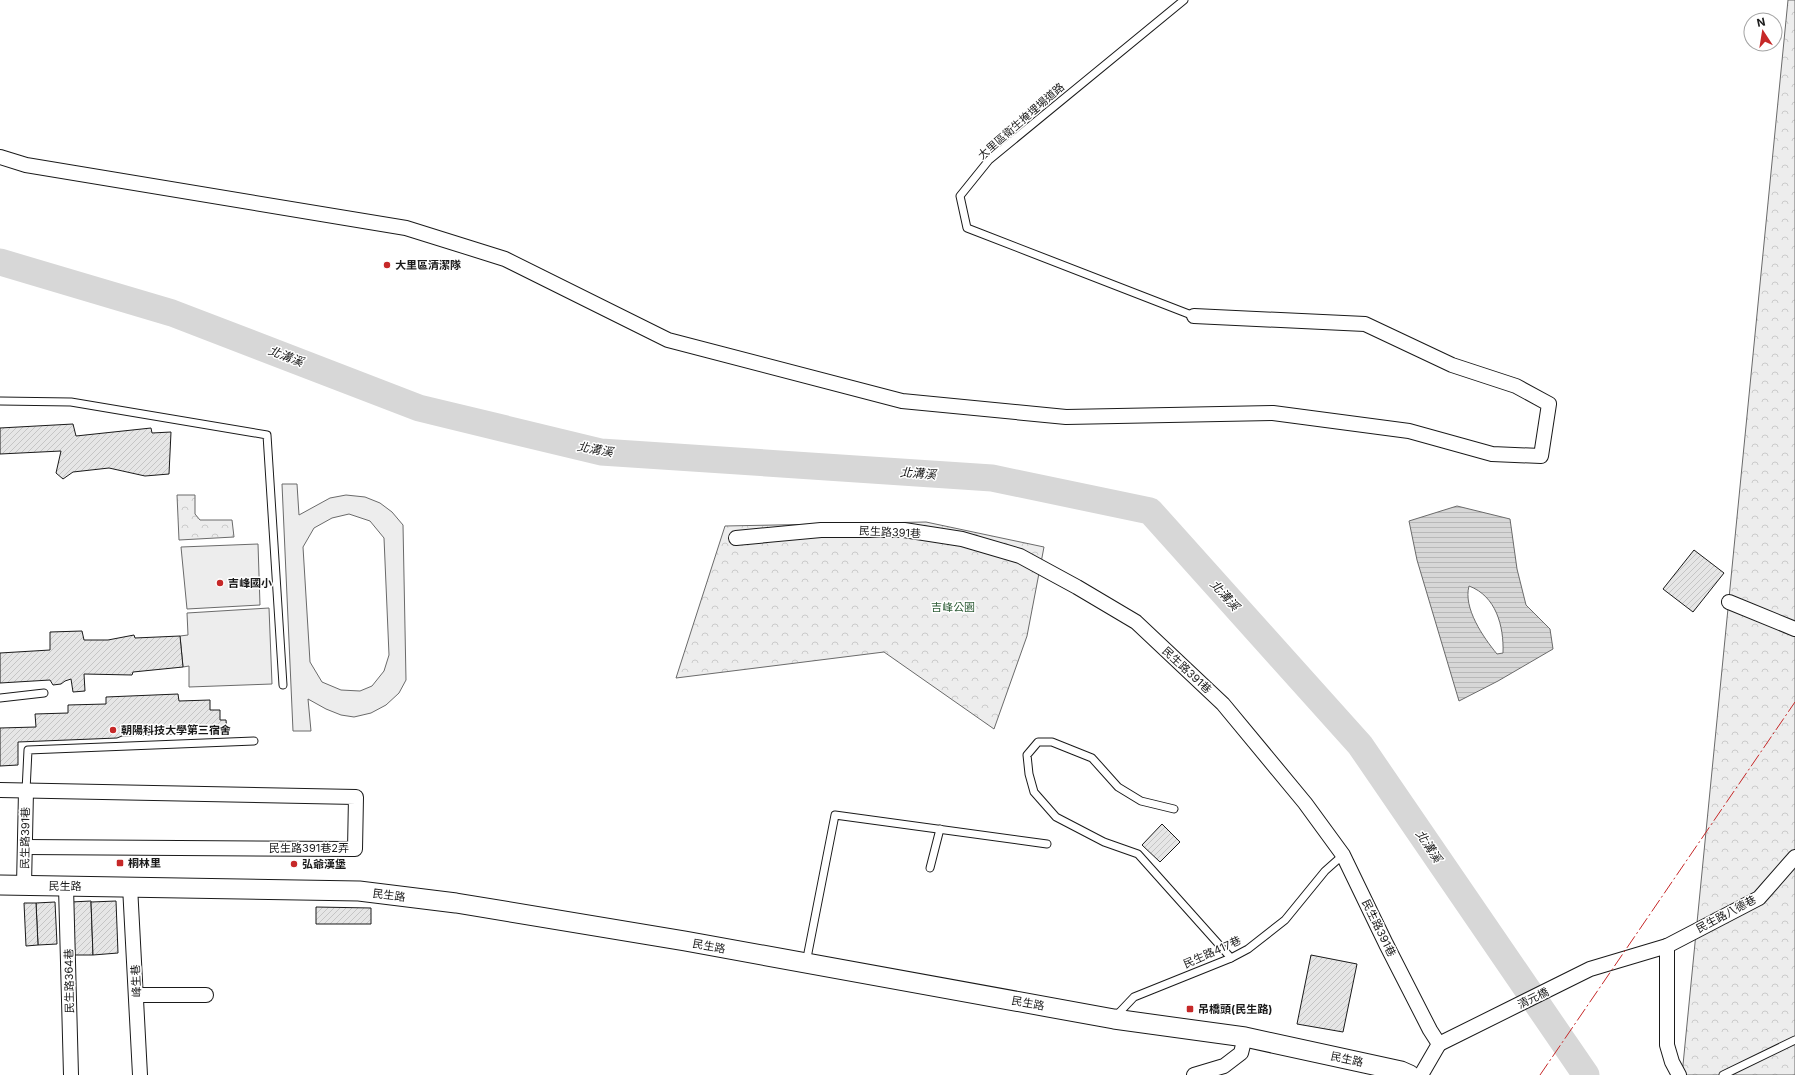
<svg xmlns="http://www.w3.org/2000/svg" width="1795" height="1075" viewBox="0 0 1795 1075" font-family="Inter,'Noto Sans TC',sans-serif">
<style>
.forest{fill:url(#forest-crowns);stroke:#6a6a6a}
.built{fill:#ededed;stroke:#6a6a6a;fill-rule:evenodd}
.water{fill:url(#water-rules);stroke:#6a6a6a;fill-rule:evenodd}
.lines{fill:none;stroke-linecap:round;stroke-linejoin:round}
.river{stroke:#d7d7d7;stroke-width:27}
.building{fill:url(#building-hatch);stroke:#1a1a1a}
.lane-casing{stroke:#1a1a1a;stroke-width:9}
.street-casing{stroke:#1a1a1a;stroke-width:16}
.secondary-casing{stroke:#1a1a1a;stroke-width:21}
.lane{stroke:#fff;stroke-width:7}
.street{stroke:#fff;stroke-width:14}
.secondary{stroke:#fff;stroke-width:19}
.power{stroke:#c62828;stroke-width:1;stroke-dasharray:14 3 2 3;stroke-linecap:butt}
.poi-dot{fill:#c62828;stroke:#fff;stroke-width:1.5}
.labels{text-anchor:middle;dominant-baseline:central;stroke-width:3;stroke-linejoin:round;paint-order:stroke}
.street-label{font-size:11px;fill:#1a1a1a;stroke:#fff}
.poi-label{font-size:11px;font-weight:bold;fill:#1a1a1a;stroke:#fff;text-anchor:start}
.park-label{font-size:11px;fill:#2b5a34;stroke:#fff}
.water-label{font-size:12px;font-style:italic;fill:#1a1a1a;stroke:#fff}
</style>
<defs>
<pattern id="forest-crowns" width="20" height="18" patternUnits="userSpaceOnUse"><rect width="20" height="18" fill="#ededed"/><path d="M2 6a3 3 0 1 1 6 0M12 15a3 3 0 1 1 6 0" fill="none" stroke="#cbcbcb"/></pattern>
<pattern id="water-rules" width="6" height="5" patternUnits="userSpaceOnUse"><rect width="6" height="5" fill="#d7d7d7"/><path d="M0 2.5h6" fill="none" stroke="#b8b8b8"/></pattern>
<pattern id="building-hatch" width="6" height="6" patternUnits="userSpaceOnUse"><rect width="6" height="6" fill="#e6e6e6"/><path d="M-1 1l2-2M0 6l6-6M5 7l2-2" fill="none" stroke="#c5c5c5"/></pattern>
</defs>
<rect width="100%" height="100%" fill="#fff"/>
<g class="forest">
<polygon points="1788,0 1795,0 1795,1075 1682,1075"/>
<polygon points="177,495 195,495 195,514 200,520 232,520 234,537 179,540"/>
<polygon points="926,522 1044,547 1027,636 994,729 884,652 676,678 725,526"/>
</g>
<g class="built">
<path d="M282,484H297L299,515L330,498L346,495L365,497L380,503L392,512L403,525L406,680L399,693L386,705L371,713L354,717L341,715L326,709L308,699L311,731H293ZM349,514L370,521L384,538L389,655L384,671L372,686L360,691L341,690L322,682L310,662L303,547L314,528L332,518Z"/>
<polygon points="258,544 260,605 187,609 181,547"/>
<polygon points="269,608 272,684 189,687 189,666 183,667 180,636 188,635 187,613"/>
</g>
<path class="water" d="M1457,506L1510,519L1517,569L1526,605L1550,629L1553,649L1498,681L1459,701L1417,560L1409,521ZM1469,586C1496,596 1504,626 1503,653L1497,654C1483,637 1463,608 1469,586Z"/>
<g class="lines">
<polyline class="river" points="0,262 172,313 419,408 601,452 992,478 1150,511 1360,745 1586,1075"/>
</g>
<g class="building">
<polygon points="73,424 76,436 151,428 152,433 171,432 169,474 145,476 109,468 73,472 63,479 56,473 61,451 0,454 0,428"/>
<polygon points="1694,550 1724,573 1693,612 1663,589"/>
<polygon points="82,631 84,640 108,640 134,635 135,638 180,636 183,667 133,672 132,675 84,674 85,691 73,692 71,679 65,681 61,684 53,685 50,680 0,683 0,653 50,650 50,632"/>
<polygon points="178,694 179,701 210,700 210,710 220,710 220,720 226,720 227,732 122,736 117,738 18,742 18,765 0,766 0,728 36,727 35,714 68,713 68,705 106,704 106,697"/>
<polygon points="1162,824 1180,842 1160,862 1142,845"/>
<polygon points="91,901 93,955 73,955 71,902"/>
<polygon points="116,901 118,953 93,955 91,902"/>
<polygon points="55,902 57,944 38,945 36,903"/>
<polygon points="24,903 36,903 38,945 26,946"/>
<polygon points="316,907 371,908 371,924 316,924"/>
<polygon points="1311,955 1357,964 1343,1032 1297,1024"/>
</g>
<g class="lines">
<g class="lane-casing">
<g id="lane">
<polyline points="1184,0 989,160 960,196 967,228 1194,316"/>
<polyline points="0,401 71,402 267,435 283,685"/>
<polyline points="0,698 44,693"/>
<polyline points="26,791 28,750 254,741"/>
<polyline points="1174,809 1141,801 1118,787 1092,758 1052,742 1038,742 1027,755 1029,774 1034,792 1056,817 1104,842 1138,854 1231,958"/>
<polyline points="930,868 940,829"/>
<polyline points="806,963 835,815 1047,844"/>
<polyline points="1115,1017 1134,997 1231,958 1248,949 1285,920 1325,871 1343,855"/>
<polyline points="1723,1075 1795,1040"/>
</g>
</g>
<g class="street-casing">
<g id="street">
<polyline points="0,157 26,165 406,228 505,259 668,340 902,401 1066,417 1273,413 1409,431 1492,454 1541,456 1549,404 1516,386 1452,365 1365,324 1194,316"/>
<polyline points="736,538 821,530 904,530 962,539 1020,556 1077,587 1136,622 1223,704 1305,803 1343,855 1386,944 1430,1030 1439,1044 1421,1075"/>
<polyline points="1729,602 1795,629"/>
<polyline points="0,790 356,797 355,849 25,847"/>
<polyline points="24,885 26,791"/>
<polyline points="130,886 140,1075"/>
<polyline points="66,887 71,1075"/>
<polyline points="1667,946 1667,1045 1672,1062 1679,1075"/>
<polyline points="136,995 206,995"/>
<polyline points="1439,1044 1590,969 1667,946 1759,898 1795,857"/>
<polyline points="1194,1075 1224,1066 1241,1053 1245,1037"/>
</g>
</g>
<g class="secondary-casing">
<polyline id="secondary" points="0,885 359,891 456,903 685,941 1114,1019 1245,1037 1401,1071 1410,1075"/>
</g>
<use href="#lane" class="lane"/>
<use href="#street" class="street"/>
<use href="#secondary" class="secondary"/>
<polyline class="power" points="1540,1075 1795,702"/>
</g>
<g class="poi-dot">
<circle cx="387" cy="265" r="4"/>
<circle cx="220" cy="583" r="4"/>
<circle cx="113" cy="730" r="4"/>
<rect x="116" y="859" width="8" height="8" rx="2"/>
<circle cx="294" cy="864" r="4"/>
<rect x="1186" y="1005" width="8" height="8" rx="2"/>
</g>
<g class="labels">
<g class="street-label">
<text transform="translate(1021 121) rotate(-41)">大里區衛生掩埋場道路</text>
<text transform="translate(890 532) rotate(3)">民生路391巷</text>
<text transform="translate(1187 670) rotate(43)">民生路391巷</text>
<text transform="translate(25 838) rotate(-89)">民生路391巷</text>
<text x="309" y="848">民生路391巷2弄</text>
<text transform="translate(65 886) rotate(1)">民生路</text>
<text transform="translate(389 895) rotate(7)">民生路</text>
<text transform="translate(1726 914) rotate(-28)">民生路八德巷</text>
<text transform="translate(1379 928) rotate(64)">民生路391巷</text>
<text transform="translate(709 946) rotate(10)">民生路</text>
<text transform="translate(1212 952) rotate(-24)">民生路417巷</text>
<text transform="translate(69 981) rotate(-91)">民生路364巷</text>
<text transform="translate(136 981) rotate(-93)">峰生巷</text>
<text transform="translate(1533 998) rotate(-26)">清元橋</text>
<text transform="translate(1028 1003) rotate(10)">民生路</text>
<text transform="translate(1347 1059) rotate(12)">民生路</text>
</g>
<g class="poi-label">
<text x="395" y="265">大里區清潔隊</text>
<text x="228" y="583">吉峰國小</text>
<text x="121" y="730">朝陽科技大學第三宿舍</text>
<text x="128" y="863">桐林里</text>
<text x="302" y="864">弘爺漢堡</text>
<text x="1198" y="1009">吊橋頭(民生路)</text>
</g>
<g class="park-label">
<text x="953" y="607">吉峰公園</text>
</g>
<g class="water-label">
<text transform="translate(286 356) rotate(21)">北溝溪</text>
<text transform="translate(595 449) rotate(10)">北溝溪</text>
<text transform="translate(918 473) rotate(4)">北溝溪</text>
<text transform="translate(1225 595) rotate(48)">北溝溪</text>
<text transform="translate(1429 846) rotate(56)">北溝溪</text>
</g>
</g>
<g transform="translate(1763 32) rotate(348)"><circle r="19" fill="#ffffff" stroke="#a3a3a3"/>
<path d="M0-3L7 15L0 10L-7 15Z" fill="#c62828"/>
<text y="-6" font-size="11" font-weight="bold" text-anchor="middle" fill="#1a1a1a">N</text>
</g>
</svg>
